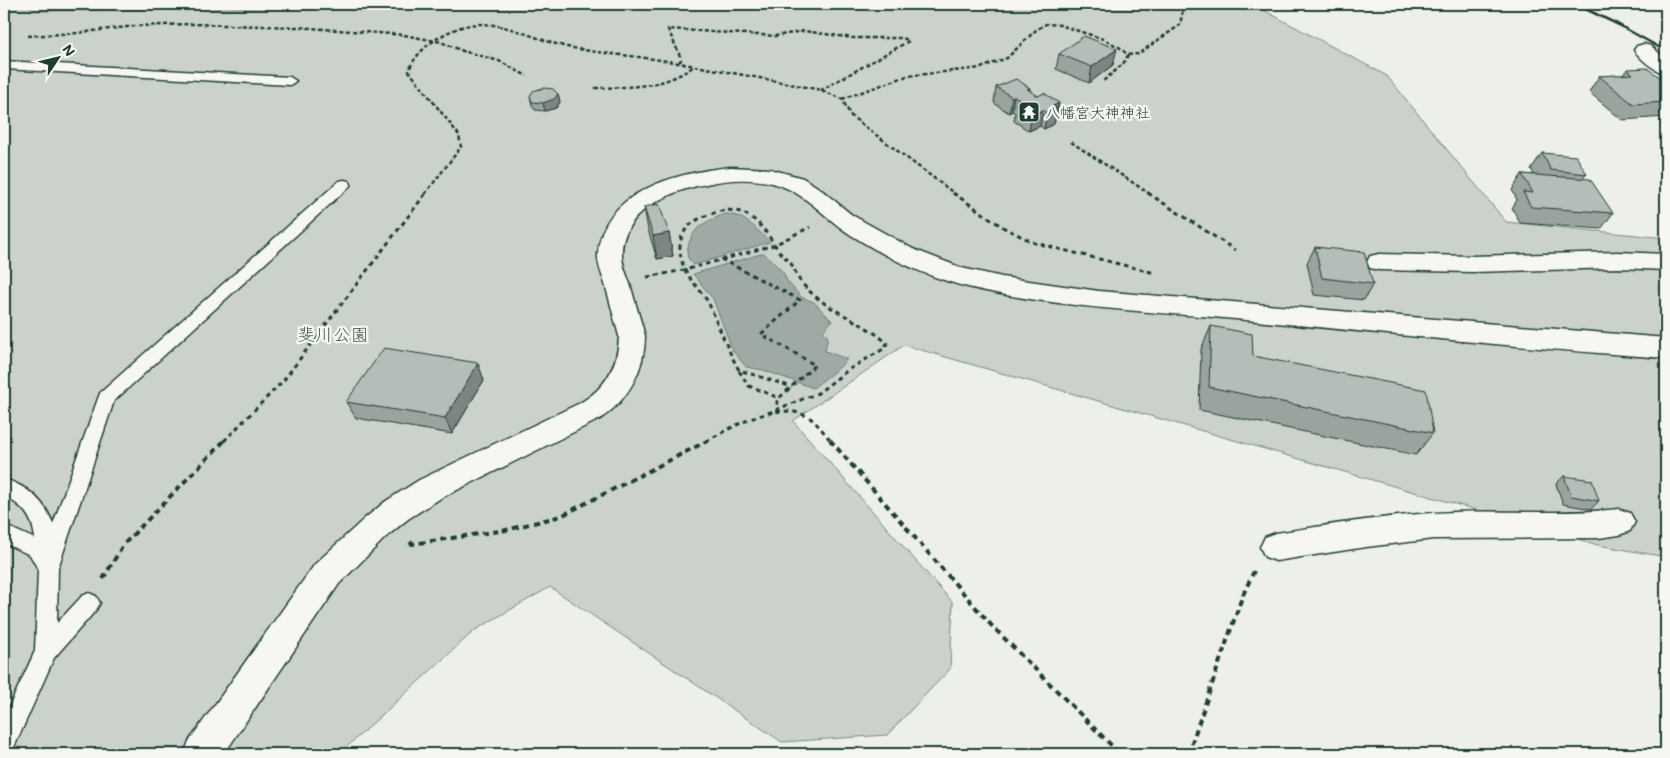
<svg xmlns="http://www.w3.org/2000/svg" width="1670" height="758" viewBox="0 0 1670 758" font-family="Mali,'Klee One',sans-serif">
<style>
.green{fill:#cbd2cc;stroke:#758880}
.water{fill:#9faaa4;stroke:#6c7e77}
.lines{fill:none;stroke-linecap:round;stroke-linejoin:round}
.service-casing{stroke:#1f3d34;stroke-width:3}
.minor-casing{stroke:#1f3d34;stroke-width:3}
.tertiary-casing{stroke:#1f3d34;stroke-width:3}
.path-far2{stroke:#1f3d34;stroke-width:2.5;stroke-dasharray:4 2.5;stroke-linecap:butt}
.path-far1{stroke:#1f3d34;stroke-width:3;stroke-dasharray:4.5 4;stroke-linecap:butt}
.path{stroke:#1f3d34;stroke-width:4;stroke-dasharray:6 4.5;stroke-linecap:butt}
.service{fill:#f6f6f2;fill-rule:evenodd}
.minor{fill:#f6f6f2;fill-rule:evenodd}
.tertiary{fill:#f6f6f2;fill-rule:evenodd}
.rail{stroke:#1f3d34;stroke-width:2.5}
.wall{fill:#9ba39e;stroke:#1f3d34}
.shaded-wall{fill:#7e8481;stroke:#1f3d34}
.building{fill:#b4bdb8;stroke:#1f3d34}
.labels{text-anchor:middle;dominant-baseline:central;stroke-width:4.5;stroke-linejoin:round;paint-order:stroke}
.far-poi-label{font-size:15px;fill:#1f3d34;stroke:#f6f6f2;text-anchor:start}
.park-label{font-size:18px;fill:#415b52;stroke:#f6f6f2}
</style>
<rect width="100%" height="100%" fill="#edefea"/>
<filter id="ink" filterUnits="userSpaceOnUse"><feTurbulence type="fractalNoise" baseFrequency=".02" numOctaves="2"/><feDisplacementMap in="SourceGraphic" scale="10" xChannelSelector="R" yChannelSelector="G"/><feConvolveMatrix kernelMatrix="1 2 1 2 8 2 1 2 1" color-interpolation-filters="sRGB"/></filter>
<g filter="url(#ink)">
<polygon class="green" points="4,4 81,4 41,7 30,5 32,11 291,7 276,4 1252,4 1387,76 1506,222 1666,238 1666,557 1598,545 904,345 793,421 953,603 950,669 887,735 782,742 550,587 475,630 339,754 4,754"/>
<g class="water">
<path d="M725,214C746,215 756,229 770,242L694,265C686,258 686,254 689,243C694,226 709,220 725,214Z"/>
<polygon points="764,253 783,272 787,281 801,297 814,302 832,321 823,331 828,337 825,351 847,359 840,367 813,388 763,370 746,367 733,351 713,299 693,274"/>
</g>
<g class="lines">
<g class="service-casing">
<g id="service">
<polygon points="4,61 290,77 296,81 290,85 4,69"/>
<path d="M344,180L349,181L351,184L349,187L114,401L58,568L57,623L82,596L89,593L96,596L100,603L96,610L54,658L12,752L4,754V718L35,651L38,569L30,555L4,543V525L35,539C33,517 23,506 4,496V479C27,486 45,501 53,524L100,393L339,181Z"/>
</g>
</g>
<g class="minor-casing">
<g id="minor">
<path d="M1644,44L1651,46L1666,59V74C1655,71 1641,60 1634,50L1637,46Z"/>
<polygon points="1618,252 1666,254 1666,270 1618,268 1473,272 1379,270 1370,268 1367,262 1370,256 1379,254 1473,256"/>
<path d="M1619,509L1630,513L1635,522L1630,531L1619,535L1599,538L1434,539L1366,547L1276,561L1265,557L1260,547L1265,537L1276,533C1335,524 1395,514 1455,512C1510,510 1564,515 1619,509Z"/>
</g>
</g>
<g class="tertiary-casing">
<path id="tertiary" d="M731,167L770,169L803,178L819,188L852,215L913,249L962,268L1002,277L1099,291L1666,338V358C1522,348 1378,333 1235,319C1147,311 1059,308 972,288C929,278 889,259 851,235C832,223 818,207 799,195C772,177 737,177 706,184C670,191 621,211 622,255C622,265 627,275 630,284C635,301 640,319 645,336C645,369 628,401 600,419L441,498L408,519L386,537L339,584L224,754H184L189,741L315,564L364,519L386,501L419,480L580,403C606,388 618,366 619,336C614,319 610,301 605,284C602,274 597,264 598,254C601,190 681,172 731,167Z"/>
</g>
<g class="path-far2">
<polyline points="28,36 77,33 135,26 190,24 298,27 404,35 441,42 463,51 499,61 527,76"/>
<polyline points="1128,55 1138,54 1180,25 1184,4"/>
<polyline points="679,62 681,60 680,56 668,29 775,36 804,31 853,38 903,38 909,41 821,90"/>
<path d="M595,88C630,87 665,88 694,66"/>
<polyline points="842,99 907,76 981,68 1007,58 1036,30 1046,24 1060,25 1103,39 1119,47 1128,55 1123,64 1102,82"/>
<polyline points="1071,142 1150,194"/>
<path d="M425,194L461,147L459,135L409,71C416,48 447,29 470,25C503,19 541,43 573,48C604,54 636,56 667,61C719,70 770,80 821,90L842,99L851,116L955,194"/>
</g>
<g class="path-far1">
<polyline points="953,193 1006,229 1035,243 1155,273"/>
<polyline points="1148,193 1235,250"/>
<polyline points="721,259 800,300 761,334 815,365 777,400 777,408"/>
<polyline points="647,277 685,270 774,245 810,227"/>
<polyline points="739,371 749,386 779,398"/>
<path d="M768,413L818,393L848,370L885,348L887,343C861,319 824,311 801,282C797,277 795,270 792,265C789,260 783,256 779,251C769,237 760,220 743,213C729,207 715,212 703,217C679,227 675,247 685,270C691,282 703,292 709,304C719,326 727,349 739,370L792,387"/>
<polyline points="224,441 283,381 426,193"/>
<path d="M706,441C734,427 778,398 810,418C818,424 825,434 831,441"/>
</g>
<g class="path">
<polyline points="830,440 991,625 1120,754"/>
<polyline points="410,542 412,544 506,530 561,516 709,440"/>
<polyline points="103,579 123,545 225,440"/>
<polyline points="1188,754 1242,597 1254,571"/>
</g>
<use href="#service" class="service"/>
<use href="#minor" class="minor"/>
<use href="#tertiary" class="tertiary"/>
<polyline class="rail" points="1575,4 1619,25 1666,51"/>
</g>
<g class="wall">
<polygon points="1059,54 1113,65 1089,83 1056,69"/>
<polygon points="1627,69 1661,78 1666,78 1666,117 1622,120 1589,92 1599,76 1623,75"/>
<polygon points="996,87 1030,88 1030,91 1038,96 1059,103 1054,124 1044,129 1040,126 1029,131 1014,121 1015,113 1012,111 1009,113 994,103"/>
<polygon points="558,94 560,102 556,108 545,111 535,110 532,105 530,96"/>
<polygon points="1542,153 1587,174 1583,178 1613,213 1601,229 1520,223 1512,208 1517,200 1512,190 1522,174 1534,175 1531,169"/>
<polygon points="644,207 669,233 673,256 657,259 648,230"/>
<polygon points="1315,247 1373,284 1364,300 1314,295 1307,263"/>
<polygon points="1211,326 1253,356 1433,433 1416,455 1199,410 1201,349"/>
<polygon points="484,380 452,434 356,418 346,402"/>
<polygon points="1564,476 1599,501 1591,509 1563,504 1556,484"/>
</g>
<g class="shaded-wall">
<polygon points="1117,49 1113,65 1089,83 1092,67"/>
<polygon points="558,94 560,102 556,108 545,111 543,103"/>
<polygon points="1014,96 1012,111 1009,113 1012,97"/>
<polygon points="1059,103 1054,124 1044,129 1047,113 1053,106"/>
<polygon points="1043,110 1040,126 1029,131 1032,115"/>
<polygon points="669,233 673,256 657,259 653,236"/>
<polygon points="478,363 484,380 452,434 445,418"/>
</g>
<g class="building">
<polygon points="1084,36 1117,49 1092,67 1059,54"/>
<polygon points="1647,68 1661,78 1666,78 1666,102 1633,104 1599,76 1633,74 1627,69"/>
<polygon points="1016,79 1030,88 1027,89 1038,96 1044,93 1059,103 1053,106 1057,108 1047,113 1043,110 1032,115 1016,105 1023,101 1014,96 1012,97 996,87"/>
<polygon points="543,88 553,89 558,94 554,99 543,103 532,102 530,96 533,91"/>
<polygon points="1542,153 1576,156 1587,174 1551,170"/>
<polygon points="1522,174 1590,179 1613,213 1531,207 1523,192 1533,193"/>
<polygon points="659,204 669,233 653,236 644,207"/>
<polygon points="1315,247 1364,252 1373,284 1322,278"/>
<polygon points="1211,326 1252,334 1253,356 1426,390 1433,433 1209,387"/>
<polygon points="384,348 478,363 445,418 346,402"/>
<polygon points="1564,476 1592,480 1599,501 1571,496"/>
</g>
</g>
<defs>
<g id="temple-square" transform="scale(1.125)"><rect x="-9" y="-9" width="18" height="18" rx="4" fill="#1f3d34" stroke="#f6f6f2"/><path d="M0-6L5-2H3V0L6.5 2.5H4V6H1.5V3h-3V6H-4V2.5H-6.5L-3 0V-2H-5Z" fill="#fff"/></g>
</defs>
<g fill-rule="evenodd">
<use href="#temple-square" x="1029" y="112"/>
</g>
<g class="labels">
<g class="far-poi-label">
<text x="1045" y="112">八幡宮大神神社</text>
</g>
<g class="park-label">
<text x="333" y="334">斐川公園</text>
</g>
</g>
<rect width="1670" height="758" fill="none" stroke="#f6f6f2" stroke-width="20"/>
<rect x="10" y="10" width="1650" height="738" fill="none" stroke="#1f3d34" stroke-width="2" filter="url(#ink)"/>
<g transform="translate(58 58) rotate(55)" stroke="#f6f6f2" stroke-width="4" paint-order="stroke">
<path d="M0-4L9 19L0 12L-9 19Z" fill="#1f3d34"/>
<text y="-8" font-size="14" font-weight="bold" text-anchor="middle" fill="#1f3d34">N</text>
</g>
</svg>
